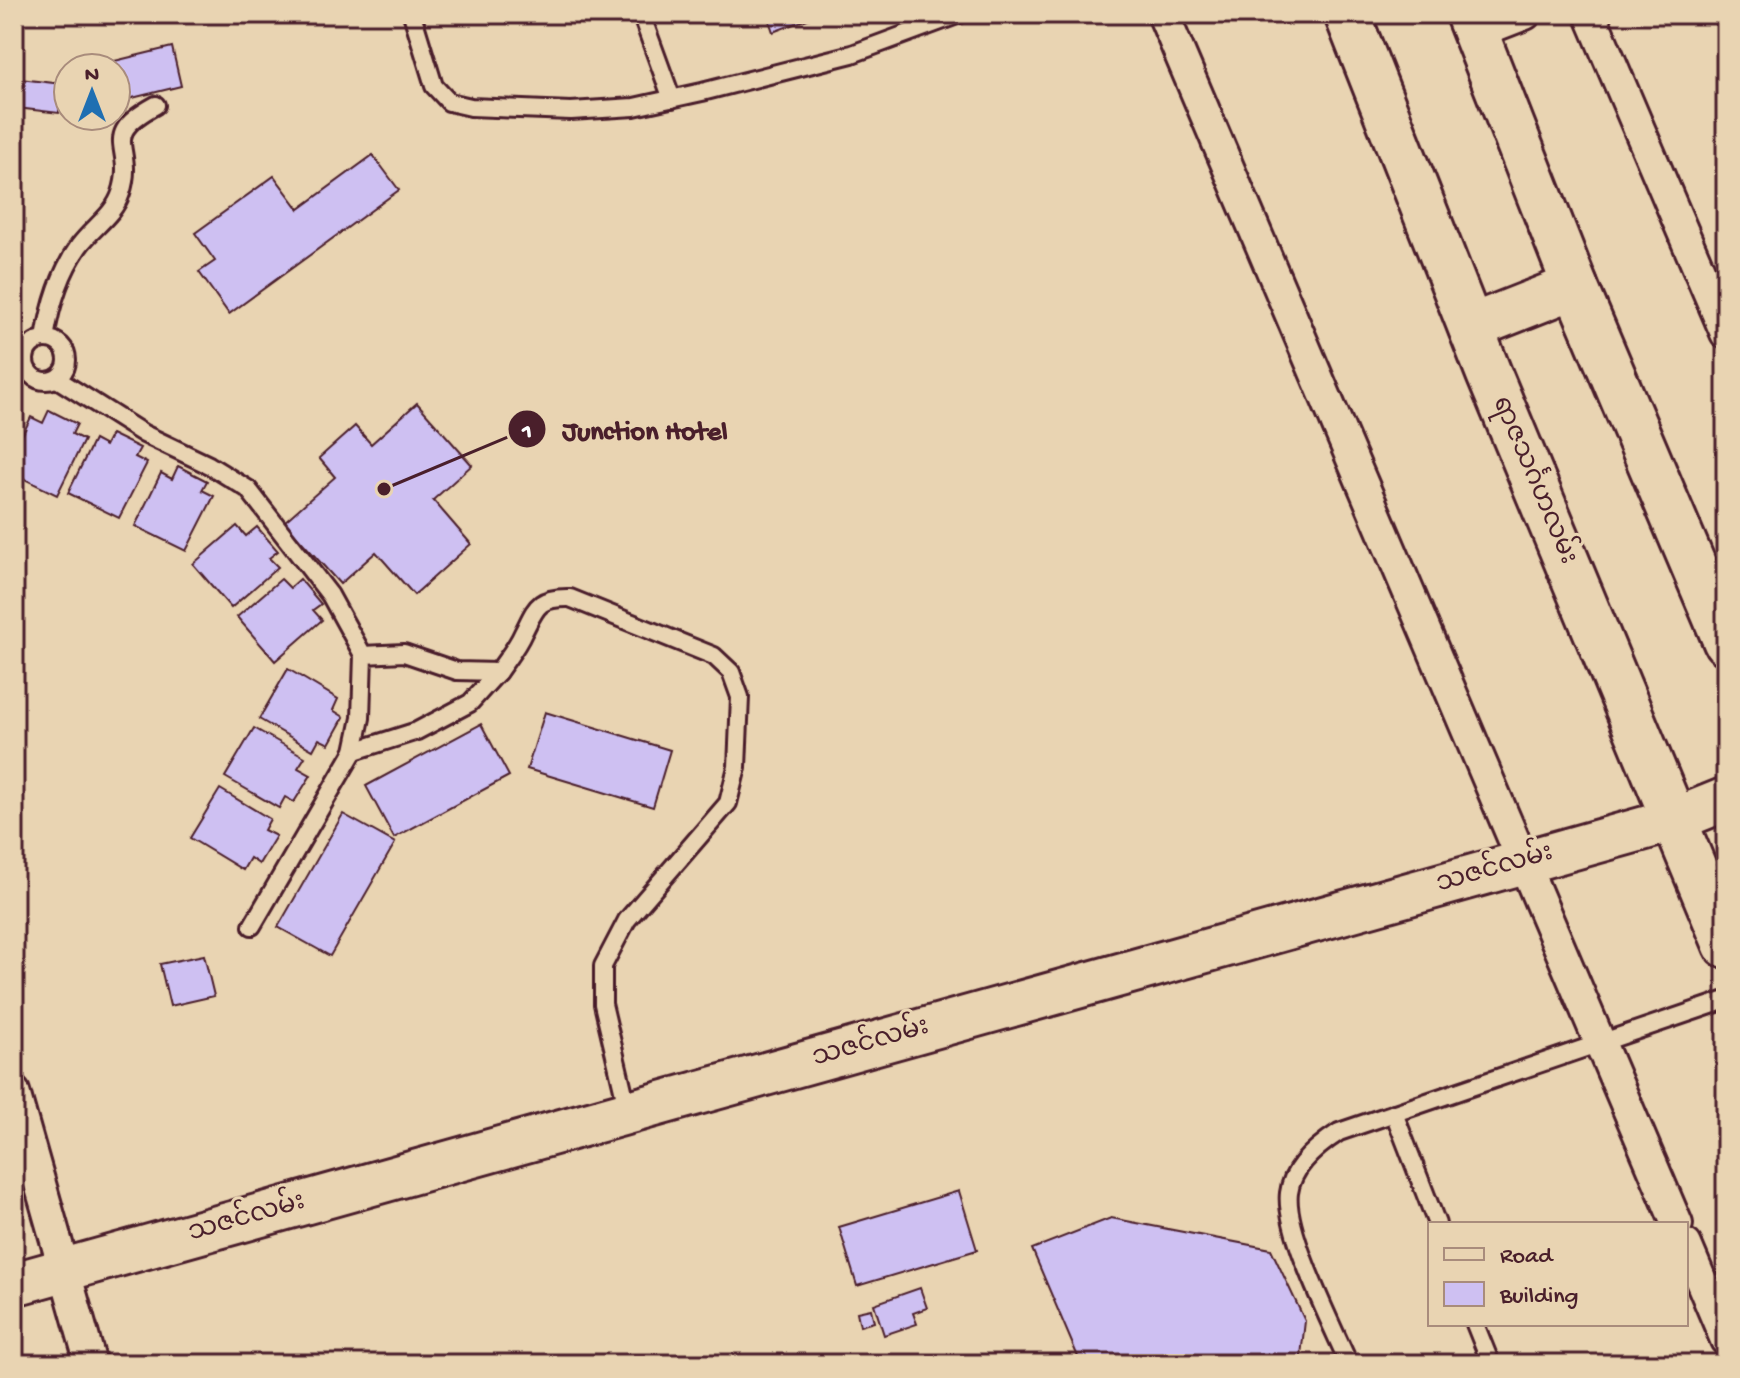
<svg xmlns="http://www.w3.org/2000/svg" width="1740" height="1378" viewBox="0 0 1740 1378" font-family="'Gochi Hand','Noto Sans Myanmar',sans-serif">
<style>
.building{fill:#cec0f2;stroke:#4a1f2b;stroke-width:2}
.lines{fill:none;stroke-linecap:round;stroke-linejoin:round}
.lane-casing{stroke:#4a1f2b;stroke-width:22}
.street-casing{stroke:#4a1f2b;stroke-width:36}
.secondary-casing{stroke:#4a1f2b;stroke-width:48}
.primary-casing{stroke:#4a1f2b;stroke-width:50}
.highway-casing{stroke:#4a1f2b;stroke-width:50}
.lane{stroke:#e9d4b2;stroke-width:16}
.street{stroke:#e9d4b2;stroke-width:30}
.secondary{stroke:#e9d4b2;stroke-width:42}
.primary{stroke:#e9d4b2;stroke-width:44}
.highway{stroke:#e9d4b2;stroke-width:44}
.labels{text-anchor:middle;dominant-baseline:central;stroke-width:6;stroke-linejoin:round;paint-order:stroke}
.street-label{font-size:26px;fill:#4a1f2b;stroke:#e9d4b2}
.leader{fill:none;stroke:#4a1f2b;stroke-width:3}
.callout-dot{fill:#4a1f2b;stroke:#e9d4b2;stroke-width:3}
.mark-label{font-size:24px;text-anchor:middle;font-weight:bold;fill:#fff}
.callout-label{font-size:28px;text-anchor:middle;font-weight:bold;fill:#4a1f2b;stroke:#e9d4b2;stroke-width:6;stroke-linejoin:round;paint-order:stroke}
</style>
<rect width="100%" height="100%" fill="#e9d4b2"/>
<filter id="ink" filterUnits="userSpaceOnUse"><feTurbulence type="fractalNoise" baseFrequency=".0125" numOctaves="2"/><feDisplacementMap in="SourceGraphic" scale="16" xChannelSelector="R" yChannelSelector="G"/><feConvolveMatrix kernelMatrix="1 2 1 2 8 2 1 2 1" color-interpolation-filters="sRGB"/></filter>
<g filter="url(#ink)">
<g class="building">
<polygon points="767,14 812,14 813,17 773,32"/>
<polygon points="172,47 181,86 116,102 116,68 86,68"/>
<polygon points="20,79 62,84 59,113 17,108"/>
<polygon points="373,155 399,190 229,314 199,272 215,261 195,233 274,176 299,209"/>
<polygon points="417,403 472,465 433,500 471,544 414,595 376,552 340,584 284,522 335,477 319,458 355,426 371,444"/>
<polygon points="49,410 77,424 72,434 84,440 57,495 14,474 14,452 31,417 43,423"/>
<polygon points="111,434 140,448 135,457 147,463 119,518 68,493 94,440 105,446"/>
<polygon points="178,466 207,481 202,490 214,496 186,551 135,526 161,473 172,479"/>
<polygon points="237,526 246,536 257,527 278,551 269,558 278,567 231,608 193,564"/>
<polygon points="281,579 290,588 300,579 321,604 313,610 322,620 275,661 237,617"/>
<polygon points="288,669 338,699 333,710 344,717 329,744 319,739 313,750 259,719"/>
<polygon points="545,712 670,750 653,807 527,769"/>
<polygon points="481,724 509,776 394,838 366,786"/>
<polygon points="254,728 305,757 298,768 311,775 294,802 285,797 279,808 225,777"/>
<polygon points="220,789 270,819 264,830 276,836 259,864 250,858 243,870 190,838"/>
<polygon points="343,814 395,843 330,956 278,927"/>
<polygon points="204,955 214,996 170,1006 160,964"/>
<polygon points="959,1191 977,1250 857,1286 839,1227"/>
<polygon points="1111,1218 1271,1249 1305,1321 1300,1364 1081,1364 1032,1249"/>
<polygon points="920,1288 927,1308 913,1313 917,1324 884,1335 874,1304"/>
<polygon points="871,1309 874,1322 860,1326 857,1312"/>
</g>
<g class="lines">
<g class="lane-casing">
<g id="lane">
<polyline points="412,14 434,86 449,102 471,107 571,111 634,107 702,92 852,54 960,14"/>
<polyline points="641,14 672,99"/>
<path d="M45,339C50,307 59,274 79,246C92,228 114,215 121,193C137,145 96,138 156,105"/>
<circle cx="46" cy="360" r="21"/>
<polyline points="57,379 144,434 209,465 248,489 330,595 363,655"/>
<polyline points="354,751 417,731 470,703 498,672"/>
<path d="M252,926L354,751L361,718L363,655L404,653L457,671L498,672C506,660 517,647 523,633C536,608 537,597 570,598L714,656L731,672L740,697L737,767L728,803L627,920L603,966V1004L628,1111"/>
<polyline points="1394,1113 1437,1224"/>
<polyline points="1475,1324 1491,1364"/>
<path d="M1349,1364C1333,1327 1284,1231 1289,1193C1292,1166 1319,1145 1339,1132L1726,1000"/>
</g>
</g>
<g class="street-casing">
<g id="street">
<polyline points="1163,14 1677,1224"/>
<polyline points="1590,14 1726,333"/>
<polyline points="1476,33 1525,14"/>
<polyline points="14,1092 91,1364"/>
<polyline points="1686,1245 1726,1340"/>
</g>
</g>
<g class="secondary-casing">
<polyline id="secondary" points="14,1284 1674,820 1726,799"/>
</g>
<g class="primary-casing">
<g id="primary">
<polyline points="1347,14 1489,374 1726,945"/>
<polyline points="1468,14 1575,286 1726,642"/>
</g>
</g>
<g class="highway-casing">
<polyline id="highway" points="1471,327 1575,286"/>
</g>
<use href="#lane" class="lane"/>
<use href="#street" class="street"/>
<use href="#secondary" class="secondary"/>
<use href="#primary" class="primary"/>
<use href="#highway" class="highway"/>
</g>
</g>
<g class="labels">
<g class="street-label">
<text transform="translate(1533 481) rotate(67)">ရာဇသင်္ဂဟလမ်း</text>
<text transform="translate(1495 870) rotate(-16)">သဇင်လမ်း</text>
<text transform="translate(871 1044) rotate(-16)">သဇင်လမ်း</text>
<text transform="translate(247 1219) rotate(-16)">သဇင်လမ်း</text>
</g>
</g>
<path class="leader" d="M384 489L527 429"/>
<g class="callout-dot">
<circle cx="384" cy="489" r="8"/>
<circle cx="527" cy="429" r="20"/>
</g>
<g class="mark-label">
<text x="527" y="437">1</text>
</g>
<g class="callout-label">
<text x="645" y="439">Junction Hotel</text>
</g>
<rect width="1740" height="1378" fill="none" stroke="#e9d4b2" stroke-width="48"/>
<rect x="24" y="24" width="1692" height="1330" fill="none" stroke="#4a1f2b" stroke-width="3" filter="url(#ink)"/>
<rect x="1428" y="1222" width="260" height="104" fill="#e9d4b2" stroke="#a98c7c" stroke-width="2"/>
<rect x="1444" y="1248" width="40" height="12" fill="#e9d4b2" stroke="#a98c7c" stroke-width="2"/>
<text x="1500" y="1262" font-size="24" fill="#4a1f2b">Road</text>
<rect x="1444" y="1282" width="40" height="24" fill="#cec0f2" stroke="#a98c7c" stroke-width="2"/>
<text x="1500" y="1302" font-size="24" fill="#4a1f2b">Building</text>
<g transform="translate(92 92)"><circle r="38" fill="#e9d4b2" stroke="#a98c7c" stroke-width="2"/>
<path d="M0-6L14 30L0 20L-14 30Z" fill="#1f6fb2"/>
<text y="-12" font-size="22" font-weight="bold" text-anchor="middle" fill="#4a1f2b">N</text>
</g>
</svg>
